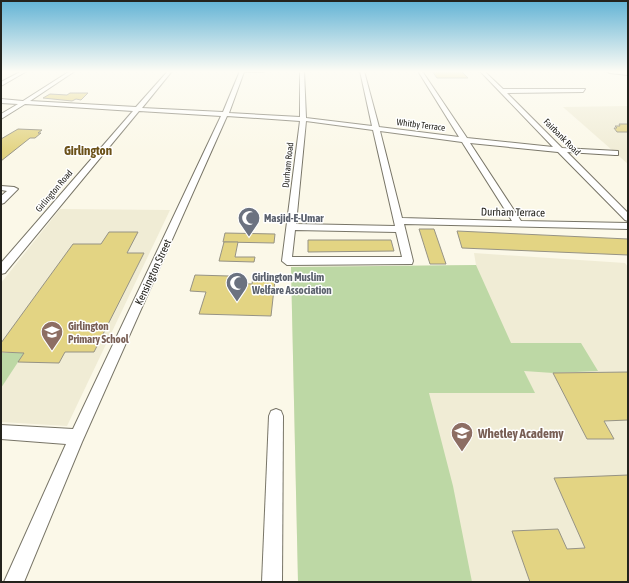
<svg xmlns="http://www.w3.org/2000/svg" width="629" height="583" viewBox="0 0 629 583" font-family="'Asap Condensed',sans-serif">
<style>
.built{fill:#f0ecd5}
.green{fill:#bdd8a5}
.building{fill:#e3d483;stroke:#969385}
.lines{fill:none;stroke-linecap:round;stroke-linejoin:round}
.minor-casing{stroke:#787567;stroke-width:2}
.secondary-casing{stroke:#787567;stroke-width:2}
.minor{fill:#fff;fill-rule:evenodd}
.secondary{fill:#fff;fill-rule:evenodd}
.labels{text-anchor:middle;dominant-baseline:central;stroke-width:3;stroke-linejoin:round;paint-order:stroke}
.far-street-label{font-size:9px;fill:#24231d;stroke:#fff}
.street-label{font-size:11px;fill:#24231d;stroke:#fff}
.worship-label{font-size:11px;font-weight:bold;fill:#5b616d;stroke:#fff;text-anchor:start}
.education-label{font-size:11px;font-weight:bold;fill:#785e54;stroke:#fff;text-anchor:start}
.far-district-label{font-size:13px;font-weight:bold;fill:#6b5118;stroke:#fff}
.near-education-label{font-size:13px;font-weight:bold;fill:#785e54;stroke:#fff;text-anchor:start}
</style>
<rect width="100%" height="100%" fill="#fbf8e8"/>
<g class="built">
<polygon points="628,106 628,164 563,107"/>
<polygon points="60,209 170,210 67,426 1,422 1,283"/>
<polygon points="474,253 625,263 628,267 628,582 298,582 291,267 476,265"/>
</g>
<g class="green">
<polygon points="476,265 511,343 581,343 598,371 553,373 524,371 535,393 429,393 453,486 472,582 298,582 291,267"/>
<polygon points="1,353 24,353 1,388"/>
</g>
<g class="building">
<polygon points="432,71 461,71 468,78 437,78"/>
<polygon points="70,93 88,93 81,100 76,99 72,101 43,98 50,94 67,95"/>
<polygon points="619,124 628,124 628,132 617,132 614,128 617,128 615,126 620,126"/>
<polygon points="18,129 42,130 38,133 41,133 35,138 30,138 1,161 1,139"/>
<polygon points="419,229 434,229 446,264 430,264"/>
<polygon points="457,231 628,239 628,255 462,248"/>
<polygon points="109,232 138,232 127,253 144,253 94,352 65,352 59,363 18,362 24,353 1,352 1,343 73,244 101,244"/>
<polygon points="225,233 275,234 274,243 223,242"/>
<polygon points="308,240 391,240 394,251 308,252"/>
<polygon points="224,242 238,242 235,257 255,257 254,262 219,261"/>
<polygon points="195,275 229,276 227,283 252,284 253,277 267,278 267,280 275,280 271,316 199,314 206,292 190,291"/>
<polygon points="628,372 628,420 604,421 614,439 587,439 553,373"/>
<polygon points="628,475 628,582 530,582 512,531 558,529 567,549 585,548 554,478"/>
</g>
<g class="lines">
<g class="minor-casing">
<g id="minor">
<polygon points="22,71 27,71 1,86 1,82"/>
<path d="M70,71H75L30,101L136,107L168,71H172L142,108L223,112L240,71H265L263,72H244L229,113L300,117V71H304L306,118L372,126L360,71H364L379,127L459,137L418,71H422L467,138L553,147L480,71H484L503,89H585L583,92L507,93L562,148L618,151V155H615L567,152L628,213V221L625,220L558,152L470,143L521,221L628,223V229L404,224L413,261L412,264L287,265L282,261L300,121L227,116L82,442L24,582H4L66,444L1,439V425L73,429L221,116L139,111L5,273L1,274V263L133,111L25,104L1,119V114L18,104L1,103V99L23,101ZM306,121L373,130L395,226L296,224ZM380,131L462,142L512,221L402,218ZM295,230L396,232L402,257H292Z"/>
<polygon points="1,186 14,187 18,189 4,203 1,204 1,196 7,191 1,190"/>
<polygon points="276,409 281,411 283,416 282,582 262,582 269,416 271,411"/>
</g>
</g>
<g class="secondary-casing">
<polygon id="secondary" points="606,71 628,71 628,75 610,73"/>
</g>
<use href="#minor" class="minor"/>
<use href="#secondary" class="secondary"/>
</g>
<linearGradient id="sky" x2="0" y2="1"><stop stop-color="#62b3d5"/><stop offset="0.47" stop-color="#fdfcf5"/><stop offset="1" stop-color="#fdfcf5" stop-opacity="0"/></linearGradient>
<rect width="629" height="152" fill="url(#sky)"/>
<defs>
<g id="mosque-pin" transform="scale(1.15)"><path d="M0 17L-7.5 6A9.5 9.5 0 1 1 7.5 6Z" fill="#6b7280" stroke="#fff"/><path d="M3.5-4.9A6 6 0 1 0 3.5 4.9A5 5 0 1 1 3.5-4.9Z" fill="#fff"/></g>
<g id="school-pin" transform="scale(1.15)"><path d="M0 17L-7.5 6A9.5 9.5 0 1 1 7.5 6Z" fill="#8d6e63" stroke="#fff"/><path d="M0-5L7-2L0 1L-7-2ZM-4 1L0 2.5L4 1V4Q0 6-4 4Z" fill="#fff"/></g>
</defs>
<g fill-rule="evenodd">
<use href="#mosque-pin" x="249" y="218"/>
<use href="#mosque-pin" x="237" y="283"/>
<use href="#school-pin" x="52" y="332"/>
<use href="#school-pin" x="462" y="433"/>
</g>
<g class="labels">
<g class="far-street-label">
<text transform="translate(421 125) rotate(7)">Whitby Terrace</text>
<text transform="translate(562 137) rotate(45)">Fairbank Road</text>
<text transform="translate(288 165) rotate(-84)">Durham Road</text>
<text transform="translate(54 191) rotate(-50)">Girlington Road</text>
</g>
<g class="street-label">
<text transform="translate(513 212) rotate(1)">Durham Terrace</text>
<text transform="translate(153 272) rotate(-65)">Kensington Street</text>
</g>
<g class="worship-label">
<text x="264" y="218">Masjid-E-Umar</text>
<text x="252" y="277">Girlington Muslim<tspan x="252" dy="13">Welfare Association</tspan></text>
</g>
<g class="education-label">
<text x="68" y="326">Girlington<tspan x="68" dy="13">Primary School</tspan></text>
</g>
<g class="far-district-label">
<text x="88" y="150">Girlington</text>
</g>
<g class="near-education-label">
<text x="478" y="433">Whetley Academy</text>
</g>
</g>
<rect width="629" height="583" fill="none" stroke="#24231d" stroke-width="4"/>
</svg>
